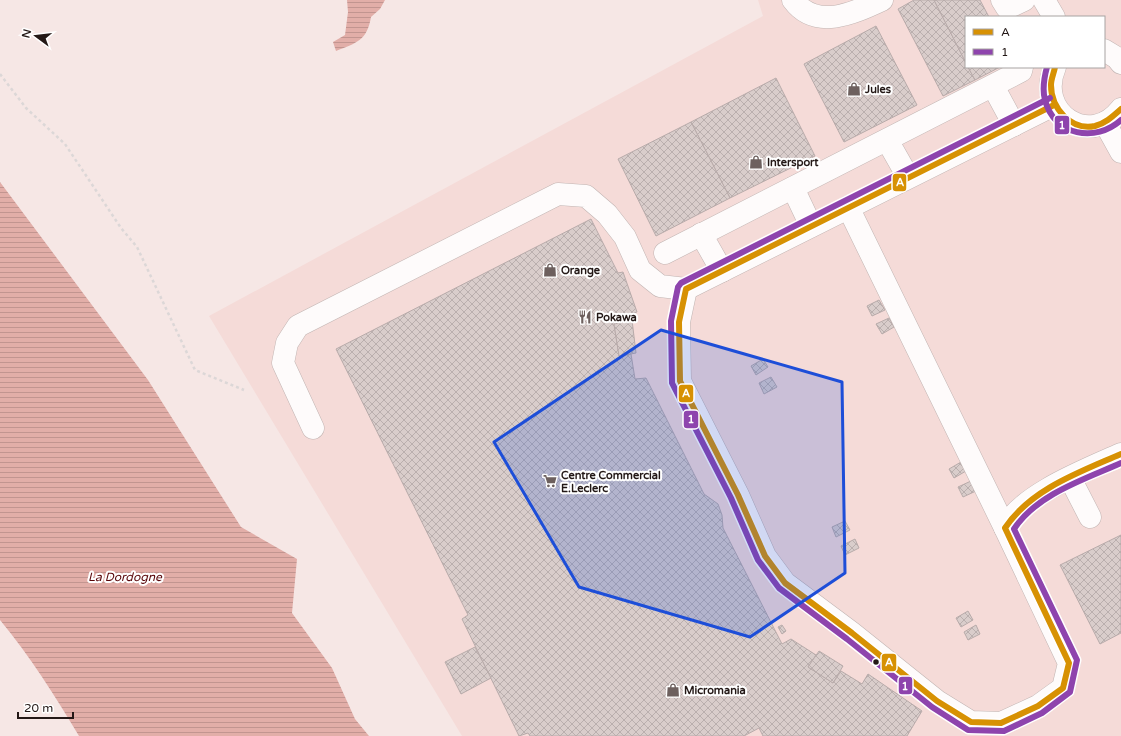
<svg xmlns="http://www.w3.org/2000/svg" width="1121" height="736" viewBox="0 0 1121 736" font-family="'Varela Round',sans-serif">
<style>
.built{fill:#f5dbd8;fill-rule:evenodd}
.water{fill:url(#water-rules)}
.building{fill:url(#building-cross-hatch);stroke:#b8abaa}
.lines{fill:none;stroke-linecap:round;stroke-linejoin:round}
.minor-casing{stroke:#c1b4b2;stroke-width:23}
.path{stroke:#dcd7d7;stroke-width:2.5;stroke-dasharray:3 3;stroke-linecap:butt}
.minor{stroke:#fefbfb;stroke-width:22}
.bus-1-casing{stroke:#fff;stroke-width:9}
.bus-2-casing{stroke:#fff;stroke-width:9}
.bus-1{stroke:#d79103;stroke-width:6}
.bus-2{stroke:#8e44ad;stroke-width:6}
.marked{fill:#1d4ed8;fill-opacity:0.2;stroke:#1d4ed8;stroke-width:3;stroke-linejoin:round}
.bus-dot{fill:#231816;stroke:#fff;stroke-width:1.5}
.labels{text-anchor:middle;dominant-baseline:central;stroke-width:4;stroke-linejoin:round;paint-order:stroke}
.poi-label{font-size:11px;font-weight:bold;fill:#231816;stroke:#fff;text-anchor:start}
.water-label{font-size:12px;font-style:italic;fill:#570407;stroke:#fff}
.line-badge{stroke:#fff;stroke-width:1.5}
.badge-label{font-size:11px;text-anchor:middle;font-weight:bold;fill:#fff}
</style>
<defs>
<pattern id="water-rules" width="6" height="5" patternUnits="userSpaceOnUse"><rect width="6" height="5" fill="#e2aea8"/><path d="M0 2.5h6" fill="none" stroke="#c29590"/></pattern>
<pattern id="building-cross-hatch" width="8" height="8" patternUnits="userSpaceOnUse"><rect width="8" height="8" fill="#d9cdcb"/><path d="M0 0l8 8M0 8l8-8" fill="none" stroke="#baafae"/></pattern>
</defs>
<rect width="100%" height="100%" fill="#f6e7e5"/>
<path class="built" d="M758,0H1121V736H462L209,316L763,16ZM966,17H1104V67H966Z"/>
<g class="water">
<path d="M347,0H385L380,9L371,17C367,41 356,43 336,51L333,42L345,35L348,12Z"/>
<path d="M0,182L148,380L241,527L297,559L292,613L332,668L355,719L369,736H79C55,696 30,656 0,620Z"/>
</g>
<g class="building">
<polygon points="914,0 934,0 966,63 966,67 968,67 975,80 943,96 898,9"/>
<polygon points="934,0 980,0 989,17 966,17 966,63"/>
<polygon points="876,26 917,105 844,142 804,64"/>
<polygon points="968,67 1000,67 975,80"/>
<polygon points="776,78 815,156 730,198 691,122"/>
<polygon points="691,122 730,198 656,236 618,159"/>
<polygon points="591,219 618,273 623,272 637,312 625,316 626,321 614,324 619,356 631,354 635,379 646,378 704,494 718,504 722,515 723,528 782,644 791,639 816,655 808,667 833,683 841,671 862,684 868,674 922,711 907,736 763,736 759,728 744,736 530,736 528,733 519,736 462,619 468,615 336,349"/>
<polygon points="879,300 885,310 872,316 867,306"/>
<polygon points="889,318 894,327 882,334 876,324"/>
<polygon points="632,320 636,353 619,356 614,324"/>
<polygon points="763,359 768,367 756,375 751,366"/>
<polygon points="771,377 777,387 764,394 759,383"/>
<polygon points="961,462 966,471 954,478 949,469"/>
<polygon points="971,481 976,491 963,497 958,487"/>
<polygon points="845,521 850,530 836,537 832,527"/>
<polygon points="1121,535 1121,633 1100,644 1060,565"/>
<polygon points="855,539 859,548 845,555 841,546"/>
<polygon points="968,611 973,620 961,627 956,618"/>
<polygon points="782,625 786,631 782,634 778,627"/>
<polygon points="976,625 980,634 968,640 964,632"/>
<polygon points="475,647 491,678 461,694 445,662"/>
<polygon points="819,651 843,666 833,683 808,667"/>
</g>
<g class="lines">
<g class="minor-casing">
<g id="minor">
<path d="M793,0C816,31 854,13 882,0"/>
<polyline points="1002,0 1007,8 1024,0"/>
<polyline points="1044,0 1054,17"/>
<polyline points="1104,50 1117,58 1121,63"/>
<path d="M1055,67C1035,113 1090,149 1121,109"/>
<polyline points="993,86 1014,125"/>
<polyline points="1105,123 1121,152"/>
<polyline points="887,140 908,177"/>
<polyline points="793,188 811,226"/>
<polyline points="701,234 722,271"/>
<polyline points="665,253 1021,71 1022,67"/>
<polyline points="686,289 679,322 680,381 738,495 765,556 785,583 852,633 937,701 971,722 1001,723 1038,706 1063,688 1069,663 1005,528 848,207"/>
<polyline points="313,428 283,363 287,343 298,326 558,194 586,196 607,214 625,237 640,270 660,286 686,289 1054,105"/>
<polyline points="1070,478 1090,517"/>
<path d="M1005,528C1020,495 1088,469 1121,454"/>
</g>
</g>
<polyline class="path" points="0,74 26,108 65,144 121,228 137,247 195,370 244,390"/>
<use href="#minor" class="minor"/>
<g class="bus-1-casing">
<g id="bus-1">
<path d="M1055,67C1054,73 1051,79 1051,85C1051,108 1071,131 1095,126C1106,123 1113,116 1121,109"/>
<path d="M1054,105L686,289L679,322L680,381L738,495L765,556L785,583L852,633L937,701L971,722L1001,723L1038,706L1063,688L1069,663L1005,528C1031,489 1080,472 1121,454"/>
</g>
</g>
<g class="bus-2-casing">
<g id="bus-2">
<path d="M1047,67C1044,78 1042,89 1045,100C1054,136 1096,143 1121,120"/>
<path d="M1050,98L681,283L678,287L671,321L672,383L731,498L758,560L779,588L847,639L932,707L968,730L1004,731L1042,713L1070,692L1077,660L1014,529C1037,494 1085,479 1121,463"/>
</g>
</g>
<use href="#bus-1" class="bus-1"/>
<use href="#bus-2" class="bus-2"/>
</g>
<path class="marked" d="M661,330L842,382L845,573L750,637L579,587L494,442Z"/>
<defs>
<g id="shop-bare" transform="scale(1.08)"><path d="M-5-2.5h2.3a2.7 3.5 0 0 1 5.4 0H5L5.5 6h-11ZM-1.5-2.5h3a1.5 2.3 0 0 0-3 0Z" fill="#6d605e" stroke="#fff" stroke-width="2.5" paint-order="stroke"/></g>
<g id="restaurant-bare" transform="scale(1.08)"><path d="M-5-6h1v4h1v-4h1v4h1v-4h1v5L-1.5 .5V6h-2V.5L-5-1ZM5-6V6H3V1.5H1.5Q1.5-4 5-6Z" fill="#6d605e" stroke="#fff" stroke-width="2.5" paint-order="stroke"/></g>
<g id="supermarket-bare" transform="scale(1.08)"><path d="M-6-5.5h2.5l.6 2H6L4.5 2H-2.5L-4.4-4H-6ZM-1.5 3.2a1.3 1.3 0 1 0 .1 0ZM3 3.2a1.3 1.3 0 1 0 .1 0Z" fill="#6d605e" stroke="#fff" stroke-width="2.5" paint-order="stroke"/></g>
</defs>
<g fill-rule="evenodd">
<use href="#shop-bare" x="854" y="89"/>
<use href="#shop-bare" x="756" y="162"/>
<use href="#shop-bare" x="550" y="270"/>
<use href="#restaurant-bare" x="585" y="317"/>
<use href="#supermarket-bare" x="550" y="481"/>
<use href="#shop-bare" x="673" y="690"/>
</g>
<circle class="bus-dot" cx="876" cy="662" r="3.5"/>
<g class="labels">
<g class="poi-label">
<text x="865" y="89">Jules</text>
<text x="767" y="162">Intersport</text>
<text x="561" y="270">Orange</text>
<text x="596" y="317">Pokawa</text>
<text x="561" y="475">Centre Commercial<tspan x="561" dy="13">E.Leclerc</tspan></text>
<text x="684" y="690">Micromania</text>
</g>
<g class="water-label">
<text x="125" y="577">La Dordogne</text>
</g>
</g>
<g class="line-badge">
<rect x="1054" y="115" width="16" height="20" rx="4" fill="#8e44ad"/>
<rect x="892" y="173" width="15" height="19" rx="4" fill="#d79103"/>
<rect x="678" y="384" width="16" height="19" rx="4" fill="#d79103"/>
<rect x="683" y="410" width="16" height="19" rx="4" fill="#8e44ad"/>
<rect x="881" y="653" width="16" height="19" rx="4" fill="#d79103"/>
<rect x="898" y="676" width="15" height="19" rx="4" fill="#8e44ad"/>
</g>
<g class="badge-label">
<text x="1062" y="129">1</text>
<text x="900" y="186">A</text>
<text x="686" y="397">A</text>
<text x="691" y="423">1</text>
<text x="889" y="666">A</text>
<text x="905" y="690">1</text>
</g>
<rect x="965" y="16" width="140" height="52" fill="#ffffff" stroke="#a7a3a2"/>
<rect x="973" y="29" width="20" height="6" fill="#d79103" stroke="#a7a3a2"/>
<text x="1001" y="36" font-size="12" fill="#231816">A</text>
<rect x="973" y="49" width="20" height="6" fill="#8e44ad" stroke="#a7a3a2"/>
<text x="1001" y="56" font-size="12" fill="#231816">1</text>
<g transform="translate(36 36) rotate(285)" stroke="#ffffff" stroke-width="3" paint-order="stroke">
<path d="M0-3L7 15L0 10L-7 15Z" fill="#231816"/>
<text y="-6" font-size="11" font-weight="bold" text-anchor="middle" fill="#231816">N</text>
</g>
<path d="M18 712v6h55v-6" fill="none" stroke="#231816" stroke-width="2"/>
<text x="24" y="712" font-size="12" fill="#231816" stroke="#ffffff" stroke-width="3" paint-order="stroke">20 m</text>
</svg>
